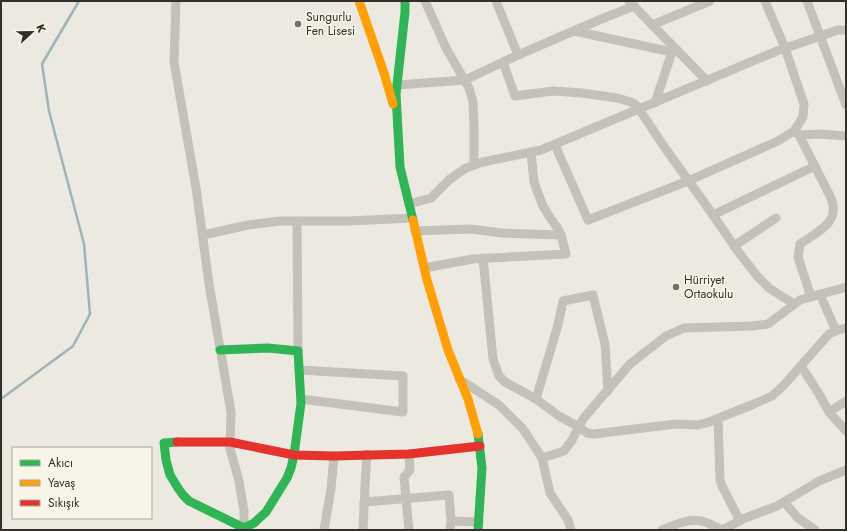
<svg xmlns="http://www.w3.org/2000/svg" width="847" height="531" viewBox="0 0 847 531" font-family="Jost,sans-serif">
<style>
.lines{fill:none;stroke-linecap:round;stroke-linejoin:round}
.stream{stroke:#9eb4bb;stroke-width:2.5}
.street{stroke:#c4c1b9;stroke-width:9}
.fast{stroke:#30b455;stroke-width:9}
.slow{stroke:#ff9f0a;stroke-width:9}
.jam{stroke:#e5322d;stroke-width:9}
.poi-dot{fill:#747068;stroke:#f8f5e8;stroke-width:1.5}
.labels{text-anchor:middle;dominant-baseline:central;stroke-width:3;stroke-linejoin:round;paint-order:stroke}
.poi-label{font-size:12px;fill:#342f28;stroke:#f8f5e8;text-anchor:start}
</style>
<rect width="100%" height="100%" fill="#ece9e0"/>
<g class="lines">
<polyline class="stream" points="1,399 73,346 90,314 84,244 49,111 42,64 79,1"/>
<g class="street">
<polyline points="176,1 174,62 196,188 209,284 231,412 230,449 239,481 244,511 244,530"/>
<polyline points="425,1 446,48 469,88 473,102 474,126 474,165"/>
<polyline points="496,1 518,55"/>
<polyline points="629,1 707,81"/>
<polyline points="807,1 846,105"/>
<polyline points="652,25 710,1"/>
<polyline points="574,31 672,52 676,49"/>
<polyline points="503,62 515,96 553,91 582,93 617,98 631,102 635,104 639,109 665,148 706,205 737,250 757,276 769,288 794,304"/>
<polyline points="397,85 465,80 518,55 599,20 634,6"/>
<polyline points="655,103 672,52"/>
<polyline points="795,132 799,135 818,134 846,136"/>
<path d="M799,135L831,198C841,223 817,232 800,244L798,257L811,297"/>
<polyline points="555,145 588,220 688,181 778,141 794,131 800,122 803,117 804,104 785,48 765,1"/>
<polyline points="409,204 431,198 450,179 466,168 483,162 541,150 777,51 838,30 846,30"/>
<polyline points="713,215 815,166"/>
<polyline points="297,221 298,351"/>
<polyline points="415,231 471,229 502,233 561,235"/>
<polyline points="203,235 248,225 280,221 349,221 412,218"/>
<polyline points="734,246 776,218"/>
<polyline points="483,258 493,359 499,376 505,382 536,399 559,416 579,427 587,433 594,434 676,424 698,425 709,422 754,404 772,396 783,386 829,334 838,330 846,328"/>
<polyline points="424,268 473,259 566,254 561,235 558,229 549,216 543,206 536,188 534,182 531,152"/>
<polyline points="820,294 836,331"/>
<polyline points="801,366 819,394 829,412 846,431"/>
<polyline points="299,370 403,376 403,412 301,399"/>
<polyline points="459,379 499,405 523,429 542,458 550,493 568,520 571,530"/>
<polyline points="536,399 558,325 563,301 593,295 605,344 608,391"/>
<polyline points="829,412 846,401"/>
<polyline points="718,419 720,480 722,486 740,521"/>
<polyline points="542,458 564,451 572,440 583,419 630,364 666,336 684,328 752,326 768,324 800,300 846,287"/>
<polyline points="364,502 449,495 451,521 450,530"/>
<polyline points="784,502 798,518 815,530"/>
<polyline points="451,521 479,522"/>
<polyline points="324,530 331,489 334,456"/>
<polyline points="363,530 365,486 367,454"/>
<polyline points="409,530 404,477 410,470 409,454"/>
<path d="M662,530C675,525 688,518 701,521C708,522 715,527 722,530"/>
<polyline points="722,530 745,518 777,506 819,481 846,470"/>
</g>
<g class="fast">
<polyline points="405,1 405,12 396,94 400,167 413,220"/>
<polyline points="177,442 164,443 166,460 170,475 178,488 183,495 189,501 244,528 254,523 266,512 287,478 291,468 294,455 301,403 298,351 268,348 220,350"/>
<polyline points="478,530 482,468 478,434"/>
</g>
<g class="slow">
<polyline points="359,1 384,73 393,104"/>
<polyline points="413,220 427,280 448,350 468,399 478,434"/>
</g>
<polyline class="jam" points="177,442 230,442 294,455 334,456 409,454 480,446"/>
</g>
<g class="poi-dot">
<circle cx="298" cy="24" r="4"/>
<circle cx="676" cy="287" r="4"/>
</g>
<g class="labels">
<g class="poi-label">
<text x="306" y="17">Sungurlu<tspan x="306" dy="14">Fen Lisesi</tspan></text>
<text x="684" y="280">Hürriyet<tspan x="684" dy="14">Ortaokulu</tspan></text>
</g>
</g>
<rect width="847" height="531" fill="none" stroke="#342f28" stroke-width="4"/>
<rect x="12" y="447" width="140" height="72" fill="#f8f5e8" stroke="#aaa69b"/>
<rect x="20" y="460" width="20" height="6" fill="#30b455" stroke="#aaa69b"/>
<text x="48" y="467" font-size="12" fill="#342f28">Akıcı</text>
<rect x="20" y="480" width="20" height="6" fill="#ff9f0a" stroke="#aaa69b"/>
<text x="48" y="487" font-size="12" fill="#342f28">Yavaş</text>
<rect x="20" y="500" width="20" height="6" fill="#e5322d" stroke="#aaa69b"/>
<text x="48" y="507" font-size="12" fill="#342f28">Sıkışık</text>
<g transform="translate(32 32) rotate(68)" stroke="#f8f5e8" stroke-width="3" paint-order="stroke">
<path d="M0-3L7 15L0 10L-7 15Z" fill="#342f28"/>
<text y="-6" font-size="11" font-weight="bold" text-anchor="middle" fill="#342f28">K</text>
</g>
</svg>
